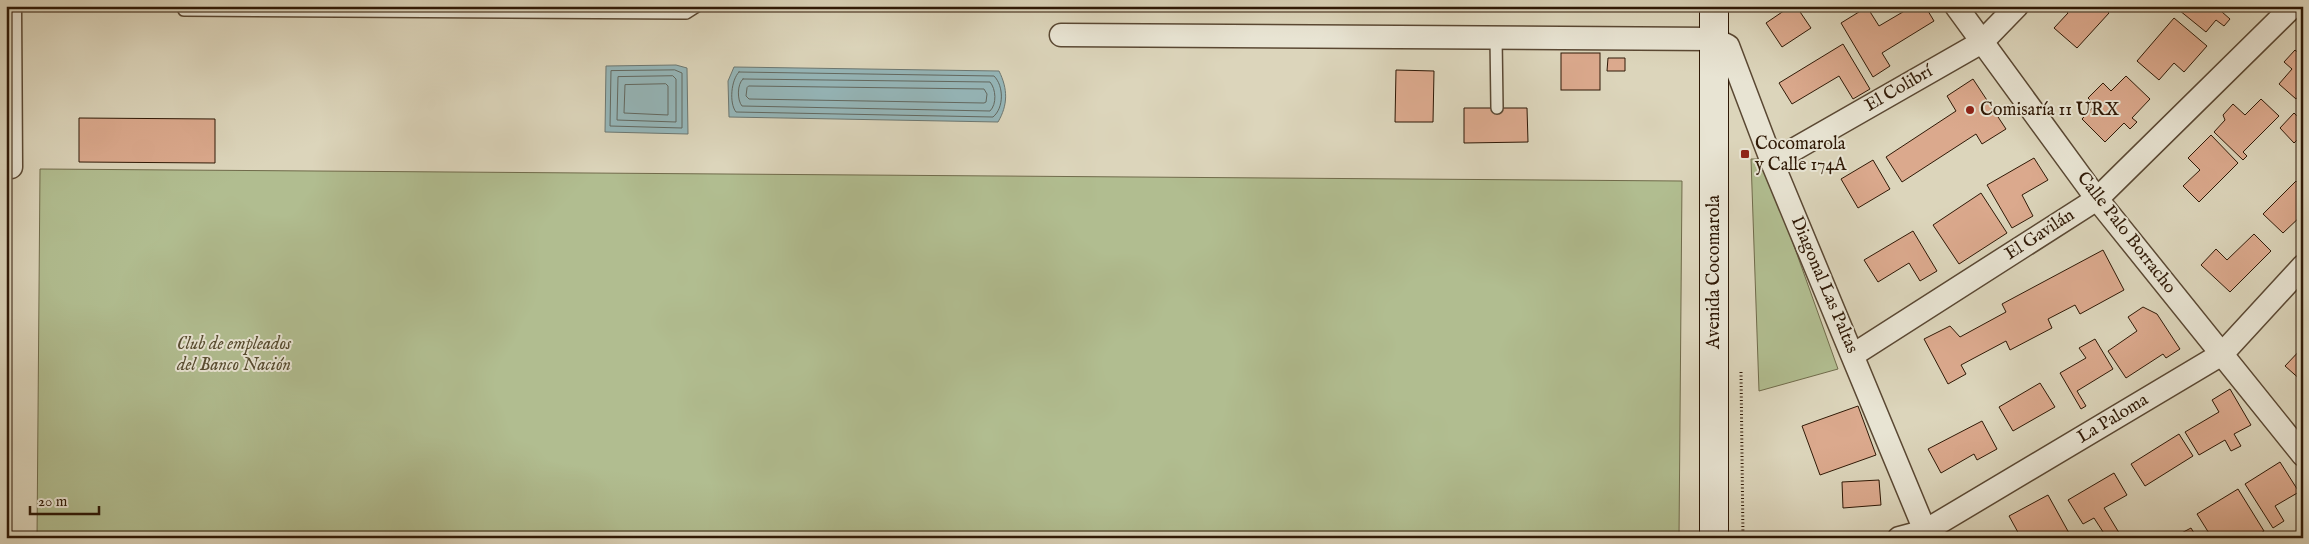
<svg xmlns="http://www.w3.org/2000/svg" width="2309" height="544" viewBox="0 0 2309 544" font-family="'IM FELL English',serif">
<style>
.green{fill:#b1bd90;stroke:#706b4b}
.water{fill:#95b6b9;stroke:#6c7771}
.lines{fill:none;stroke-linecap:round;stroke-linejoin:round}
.shore{stroke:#626860;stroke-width:1}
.building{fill:#dba98d;stroke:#2f1906}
.service-casing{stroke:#5a4833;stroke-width:14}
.minor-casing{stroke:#5a4833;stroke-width:25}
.secondary-casing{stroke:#2f1906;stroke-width:30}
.path{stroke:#2f1906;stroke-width:3;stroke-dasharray:1 2.5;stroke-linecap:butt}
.service{stroke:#e8e4d3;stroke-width:11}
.minor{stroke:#e8e4d3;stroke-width:22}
.secondary{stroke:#e8e4d3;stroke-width:28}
.poi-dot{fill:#8f2418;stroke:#e8e4d3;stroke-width:2}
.labels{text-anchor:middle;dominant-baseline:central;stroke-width:4;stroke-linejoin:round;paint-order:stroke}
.street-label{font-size:18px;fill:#2f1906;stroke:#e8e4d3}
.poi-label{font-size:18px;fill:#2f1906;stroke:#e8e4d3;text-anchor:start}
.park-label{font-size:18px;font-style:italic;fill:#564a2f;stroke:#e8e4d3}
</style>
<rect width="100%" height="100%" fill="#dcd5bb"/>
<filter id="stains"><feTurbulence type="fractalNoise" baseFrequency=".004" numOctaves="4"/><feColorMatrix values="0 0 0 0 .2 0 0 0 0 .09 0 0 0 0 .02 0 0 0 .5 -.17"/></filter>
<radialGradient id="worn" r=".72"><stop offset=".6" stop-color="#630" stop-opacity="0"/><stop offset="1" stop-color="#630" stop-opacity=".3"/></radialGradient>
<g class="green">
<polygon points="1751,159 1763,159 1838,369 1759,391"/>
<polygon points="40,169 1682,181 1679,538 37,538"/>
</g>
<g class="water">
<polygon points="676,65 687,68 688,134 605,132 606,66"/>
<path d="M734,67L999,71C1008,89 1008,105 998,122L729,117L728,81Z"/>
</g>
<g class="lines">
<g class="shore">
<polygon points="675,70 682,73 682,128 610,126 611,71"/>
<path d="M739,72L994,76C1004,86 1004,108 993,117L736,112C729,103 731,80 739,72Z"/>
<polygon points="673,76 676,79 676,122 617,120 618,77"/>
<path d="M743,79L990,82C996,89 997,104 990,111L742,106C737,100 737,84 743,79Z"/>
<polygon points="666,84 668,86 668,115 624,113 625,85"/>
<polygon points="749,86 984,89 987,94 986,102 984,103 749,99 746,96 747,88"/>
</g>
</g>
<g class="building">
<polygon points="1791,6 1796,6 1811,28 1782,47 1766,23"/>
<polygon points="1913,6 1925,6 1934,21 1882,53 1890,66 1873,77 1841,23 1867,7 1879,26"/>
<polygon points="2065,6 2102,6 2109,13 2077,48 2054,28 2068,13 2063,8"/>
<polygon points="2174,6 2227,6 2222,12 2230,19 2224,26 2216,20 2206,32"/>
<polygon points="2174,18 2207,46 2184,72 2174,63 2159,80 2137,61"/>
<polygon points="1843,44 1870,89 1853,99 1839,76 1792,104 1779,83"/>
<polygon points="2295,50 2303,57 2303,91 2296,99 2279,84 2292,69 2284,62"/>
<rect x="1561" y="53" width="39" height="37"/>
<polygon points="1608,58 1625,58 1625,71 1607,71"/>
<polygon points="1396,70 1434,71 1433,122 1395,122"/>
<polygon points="2126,76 2150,99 2132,118 2137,122 2130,129 2124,123 2105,142 2082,119 2095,105 2088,98 2103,83 2111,91"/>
<polygon points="1973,79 2006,129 1982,144 1976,134 1902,182 1886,157 1956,111 1947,96"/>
<polygon points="2261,99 2279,116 2243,152 2247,156 2243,160 2214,132 2225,120 2223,115 2233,104 2245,115"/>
<polygon points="1464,108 1527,108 1528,142 1464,143"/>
<polygon points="2294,113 2303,122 2303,134 2294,143 2280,128"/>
<polygon points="79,118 215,119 215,163 79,162"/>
<polygon points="2211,135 2238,163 2199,202 2183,186 2200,170 2188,158"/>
<polygon points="2034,158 2048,180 2022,195 2033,216 2012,228 1987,185"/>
<polygon points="1873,160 1890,189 1858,208 1841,179"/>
<polygon points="2296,181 2303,187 2303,214 2283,233 2263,214"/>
<polygon points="1981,193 2007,233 1959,264 1933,225"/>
<polygon points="1913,231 1937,271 1920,281 1909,263 1878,282 1864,260"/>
<polygon points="2254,234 2271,251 2230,292 2201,265 2216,249 2227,260"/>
<polygon points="2103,250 2124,290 2080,314 2075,305 2048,319 2052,328 2010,350 2006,341 1961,365 1966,374 1948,384 1924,339 1950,326 1960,337 2006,312 2002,304"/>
<polygon points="2143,307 2157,314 2180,349 2166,358 2163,354 2126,378 2108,351 2137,331 2128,317"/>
<polygon points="2095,339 2113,369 2077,391 2086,406 2081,409 2060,373 2086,358 2079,348"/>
<polygon points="2303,347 2303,382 2285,366"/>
<polygon points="2040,383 2055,407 2013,431 1999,407"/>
<polygon points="2230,389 2251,425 2234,434 2241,446 2231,451 2225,440 2199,455 2185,432 2219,412 2212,400"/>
<polygon points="1858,406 1876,455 1820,475 1802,426"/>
<polygon points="1982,421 1997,449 1977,460 1974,454 1941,473 1928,449"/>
<polygon points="2179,434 2193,456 2145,486 2131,464"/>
<polygon points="2280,462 2299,492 2275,506 2284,521 2273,528 2245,484"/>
<polygon points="2114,473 2127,495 2104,508 2121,536 2107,538 2094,518 2083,524 2068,500"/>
<polygon points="1879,480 1881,505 1843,508 1842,482"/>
<polygon points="2238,489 2264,531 2253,538 2212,538 2197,514"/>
<polygon points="2048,495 2069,533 2059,538 2016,538 2020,536 2009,516"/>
<polygon points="2191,528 2197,538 2172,538"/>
</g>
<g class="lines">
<g class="service-casing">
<g id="service">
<polyline points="182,6 184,10 686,13 697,6"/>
<polyline points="1496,37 1497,108"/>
</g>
</g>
<g class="minor-casing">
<g id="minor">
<polyline points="1956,6 2097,199 2303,455"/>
<polyline points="1061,35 1714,39 1728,46 1772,162 1928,538"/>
<polyline points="1772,162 1982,42 2017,6"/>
<polyline points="6,167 11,167 10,6"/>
<polyline points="1853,355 2097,199 2293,6"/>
<polyline points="1899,538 1925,531 2222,354 2303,266"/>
</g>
</g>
<g class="secondary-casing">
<polyline id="secondary" points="1714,6 1714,538"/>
</g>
<polyline class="path" points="1741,372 1743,538"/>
<use href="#service" class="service"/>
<use href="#minor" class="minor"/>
<use href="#secondary" class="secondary"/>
</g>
<g class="poi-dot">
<circle cx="1970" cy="110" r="5"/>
<rect x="1740" y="149" width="10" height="10" rx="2.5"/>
</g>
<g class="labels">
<g class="street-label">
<text transform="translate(1899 89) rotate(-30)">El Colibrí</text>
<text transform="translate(2126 233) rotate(52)">Calle Palo Borracho</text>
<text transform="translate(2040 235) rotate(-33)">El Gavilán</text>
<text transform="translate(1714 272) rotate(-90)">Avenida Cocomarola</text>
<text transform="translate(1824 285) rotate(67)">Diagonal Las Paltas</text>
<text transform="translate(2113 419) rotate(-31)">La Paloma</text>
</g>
<g class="poi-label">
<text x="1980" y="110">Comisaría 11 URX</text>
<text x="1755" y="144">Cocomarola<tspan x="1755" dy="21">y Calle 174A</tspan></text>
</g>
<g class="park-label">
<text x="234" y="344">Club de empleados<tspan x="234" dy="21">del Banco Nación</tspan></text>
</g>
</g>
<rect width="2309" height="544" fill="none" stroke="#dcd5bb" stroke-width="25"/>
<rect x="8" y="8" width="2294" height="529" fill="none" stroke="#2f1906" stroke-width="2.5"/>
<rect x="12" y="12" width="2284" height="519" fill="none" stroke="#2f1906"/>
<path d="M30 506v8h69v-8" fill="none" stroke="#2f1906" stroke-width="2.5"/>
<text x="38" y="506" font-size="15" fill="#2f1906" stroke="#e8e4d3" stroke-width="4" paint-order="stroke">20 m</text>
<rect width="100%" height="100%" filter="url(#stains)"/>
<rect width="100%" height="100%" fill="url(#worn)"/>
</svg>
